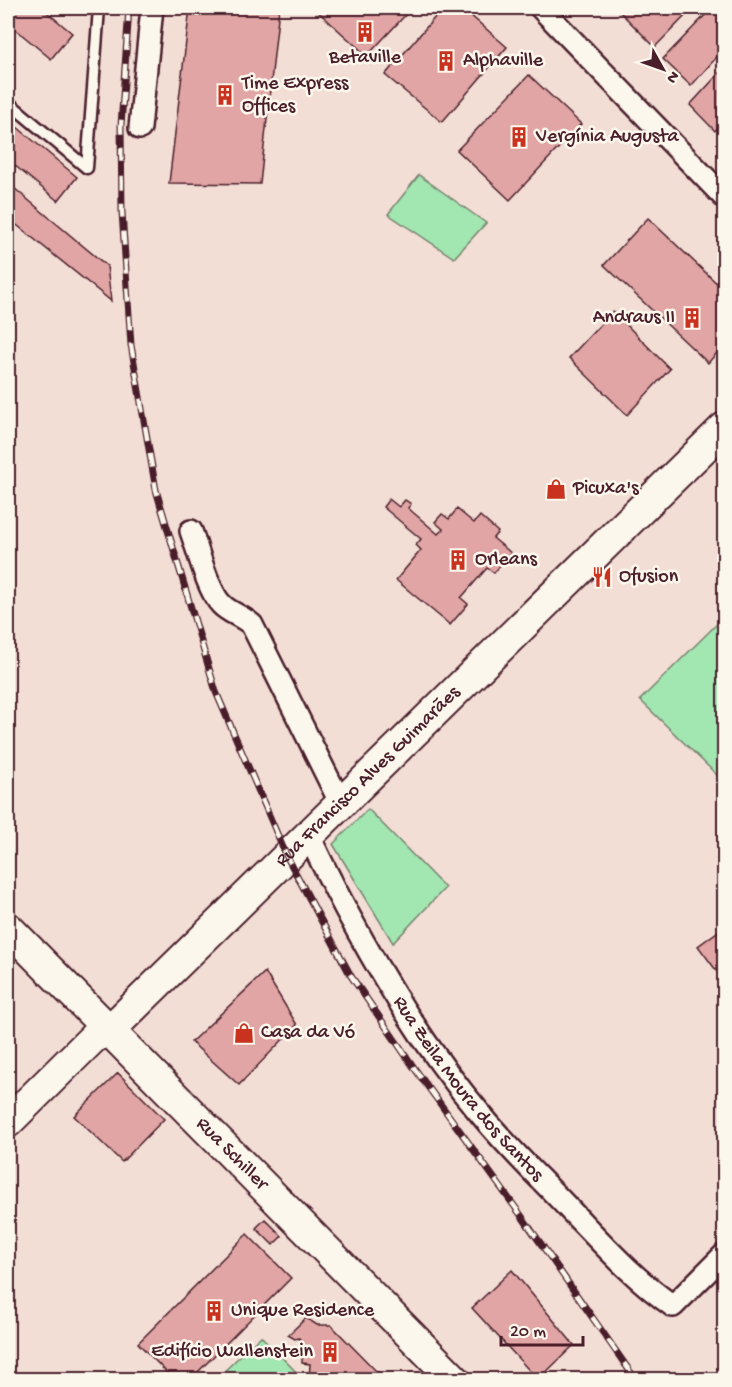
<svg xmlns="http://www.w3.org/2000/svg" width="732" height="1387" viewBox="0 0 732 1387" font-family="'Gochi Hand',sans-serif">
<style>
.green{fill:#a2e6b1;stroke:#76826e;stroke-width:1.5}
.building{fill:#e0a5a4;stroke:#4a1f2b;stroke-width:1.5}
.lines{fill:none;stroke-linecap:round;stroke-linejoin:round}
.lane-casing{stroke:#4a1f2b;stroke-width:15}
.street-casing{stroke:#4a1f2b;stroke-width:26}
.secondary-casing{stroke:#4a1f2b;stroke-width:34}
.lane{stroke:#fbf7ec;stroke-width:10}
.street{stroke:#fbf7ec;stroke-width:21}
.secondary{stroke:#fbf7ec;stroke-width:30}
.rail-casing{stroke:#4a1f2b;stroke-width:7}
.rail{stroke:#fbf7ec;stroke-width:4.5;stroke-dasharray:14;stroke-linecap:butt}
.labels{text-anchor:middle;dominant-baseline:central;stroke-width:5;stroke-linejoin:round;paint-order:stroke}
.poi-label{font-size:20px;fill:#4a1f2b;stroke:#fbf7ec;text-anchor:start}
.street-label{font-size:20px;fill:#4a1f2b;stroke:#fbf7ec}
</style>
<rect width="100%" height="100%" fill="#f3ded6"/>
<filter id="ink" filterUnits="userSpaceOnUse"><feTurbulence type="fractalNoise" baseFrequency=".0167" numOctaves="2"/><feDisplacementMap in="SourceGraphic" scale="12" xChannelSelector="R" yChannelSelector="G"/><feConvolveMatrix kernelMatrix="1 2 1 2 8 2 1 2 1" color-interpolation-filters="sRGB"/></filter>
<g filter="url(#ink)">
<g class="green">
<polygon points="419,175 486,223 454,258 388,214"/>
<polygon points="724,617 724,768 717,775 640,700"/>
<polygon points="368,809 445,888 393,943 333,844"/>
<polygon points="261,1336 303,1379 216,1379"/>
</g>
<g class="building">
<polygon points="8,8 42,8 72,33 51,59 8,23"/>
<polygon points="190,8 279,8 260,184 169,183"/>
<polygon points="314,8 412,8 367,56"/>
<polygon points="443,8 462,8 507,47 442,122 385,75"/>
<polygon points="616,8 680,8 687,14 655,47"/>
<polygon points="712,8 724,8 724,49 691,86 663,59"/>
<polygon points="8,38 11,42 8,87"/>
<polygon points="724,68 724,121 715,131 690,105"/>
<polygon points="529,75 581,124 510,200 457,150"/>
<polygon points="11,122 77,177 58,201 8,160 8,127"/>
<polygon points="8,183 107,266 111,301 8,218"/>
<polygon points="648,218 724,290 724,345 708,363 604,265"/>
<polygon points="613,311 670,369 627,415 569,358"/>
<polygon points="389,499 399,507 405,500 411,504 408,508 438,534 443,529 435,522 442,514 449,519 457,509 474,523 480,516 498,532 493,538 511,553 494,573 487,568 461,598 468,604 450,625 396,580 421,550 416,545 421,539 383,507"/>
<polygon points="724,927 724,981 698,946"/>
<polygon points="265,972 297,1025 239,1085 191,1042"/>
<polygon points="118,1073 164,1119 122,1162 74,1116"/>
<polygon points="265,1219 282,1236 273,1245 256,1228"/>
<polygon points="247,1234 291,1278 190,1380 174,1380 138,1343"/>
<polygon points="512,1270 574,1345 538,1380 472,1308"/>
<polygon points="306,1318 317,1325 331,1325 380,1375 380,1380 309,1380 310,1364 302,1363 302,1342 299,1338 295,1339 288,1335"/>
</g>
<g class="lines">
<g class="lane-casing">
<polyline id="lane" points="8,102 87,168 99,8"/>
</g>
<g class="street-casing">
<g id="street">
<polyline points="541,8 724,197"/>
<polyline points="140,128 152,8"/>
<path d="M191,531C198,550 208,591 221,604C229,613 243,616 252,625L341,804"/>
<path id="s1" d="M309,836C355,933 413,1035 483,1117C510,1150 541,1179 570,1210C603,1244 634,1279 673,1306L724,1255"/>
</g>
</g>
<g class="secondary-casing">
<g id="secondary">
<path id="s2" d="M8,928L455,1380"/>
<path id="s3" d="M8,1122L94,1037L109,1031L724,428"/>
</g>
</g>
<use href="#lane" class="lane"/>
<use href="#street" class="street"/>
<use href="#secondary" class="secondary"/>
<g class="rail-casing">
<polyline id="rail" points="129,8 121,126 122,212 131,345 156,490 216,692 287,857 351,976 415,1069 523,1218 636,1380"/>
</g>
<use href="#rail" class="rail"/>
</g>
</g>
<defs>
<g id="building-bare" transform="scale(1.62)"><path d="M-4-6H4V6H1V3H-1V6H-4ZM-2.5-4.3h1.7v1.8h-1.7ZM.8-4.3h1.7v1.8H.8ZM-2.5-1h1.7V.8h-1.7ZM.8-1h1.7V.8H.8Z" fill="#c8321e" stroke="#fbf7ec" stroke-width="2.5" paint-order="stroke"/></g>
<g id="shop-bare" transform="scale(1.62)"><path d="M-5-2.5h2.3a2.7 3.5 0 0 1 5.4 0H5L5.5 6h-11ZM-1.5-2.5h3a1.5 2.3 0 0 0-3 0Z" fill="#c8321e" stroke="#fbf7ec" stroke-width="2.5" paint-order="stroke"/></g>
<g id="restaurant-bare" transform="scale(1.62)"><path d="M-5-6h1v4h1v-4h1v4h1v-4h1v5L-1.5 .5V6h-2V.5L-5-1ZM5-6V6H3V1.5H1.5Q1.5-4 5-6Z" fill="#c8321e" stroke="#fbf7ec" stroke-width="2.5" paint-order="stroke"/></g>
</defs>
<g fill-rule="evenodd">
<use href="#building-bare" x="365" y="32"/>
<use href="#building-bare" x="446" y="61"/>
<use href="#building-bare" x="225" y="95"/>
<use href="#building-bare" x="519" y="137"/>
<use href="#building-bare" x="692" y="318"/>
<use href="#shop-bare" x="556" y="489"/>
<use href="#building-bare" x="458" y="560"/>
<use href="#restaurant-bare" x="602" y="577"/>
<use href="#shop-bare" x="244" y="1033"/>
<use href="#building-bare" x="214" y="1311"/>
<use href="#building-bare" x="330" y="1352"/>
</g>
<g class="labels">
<g class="poi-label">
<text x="365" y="58" text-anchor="middle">Betaville</text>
<text x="463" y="61">Alphaville</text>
<text x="242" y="84">Time Express<tspan x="242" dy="23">Offices</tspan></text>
<text x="536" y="137">Vergínia Augusta</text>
<text x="675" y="318" text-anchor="end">Andraus II</text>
<text x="573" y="489">Picuxa's</text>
<text x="475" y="560">Orleans</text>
<text x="619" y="577">Ofusion</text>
<text x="261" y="1033">Casa da Vó</text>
<text x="231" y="1311">Unique Residence</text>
<text x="313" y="1352" text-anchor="end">Edifício Wallenstein</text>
</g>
<g class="street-label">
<text stroke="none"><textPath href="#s3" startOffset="500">Rua Francisco Alves Guimarães</textPath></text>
<text stroke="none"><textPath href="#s1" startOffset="300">Rua Zeila Moura dos Santos</textPath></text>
<text stroke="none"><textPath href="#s2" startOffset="318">Rua Schiller</textPath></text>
</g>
</g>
<rect width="732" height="1387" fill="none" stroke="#fbf7ec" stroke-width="30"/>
<rect x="15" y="15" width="702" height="1357" fill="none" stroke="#4a1f2b" stroke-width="2" filter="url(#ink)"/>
<g transform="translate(663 69) rotate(130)" stroke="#fbf7ec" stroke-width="4.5" paint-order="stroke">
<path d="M0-4.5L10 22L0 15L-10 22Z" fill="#4a1f2b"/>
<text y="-9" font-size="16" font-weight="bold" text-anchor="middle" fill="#4a1f2b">N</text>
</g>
<path d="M501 1336v9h82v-9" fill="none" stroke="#4a1f2b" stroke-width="3"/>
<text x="510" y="1336" font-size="18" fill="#4a1f2b" stroke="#fbf7ec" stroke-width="4.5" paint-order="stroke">20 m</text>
</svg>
